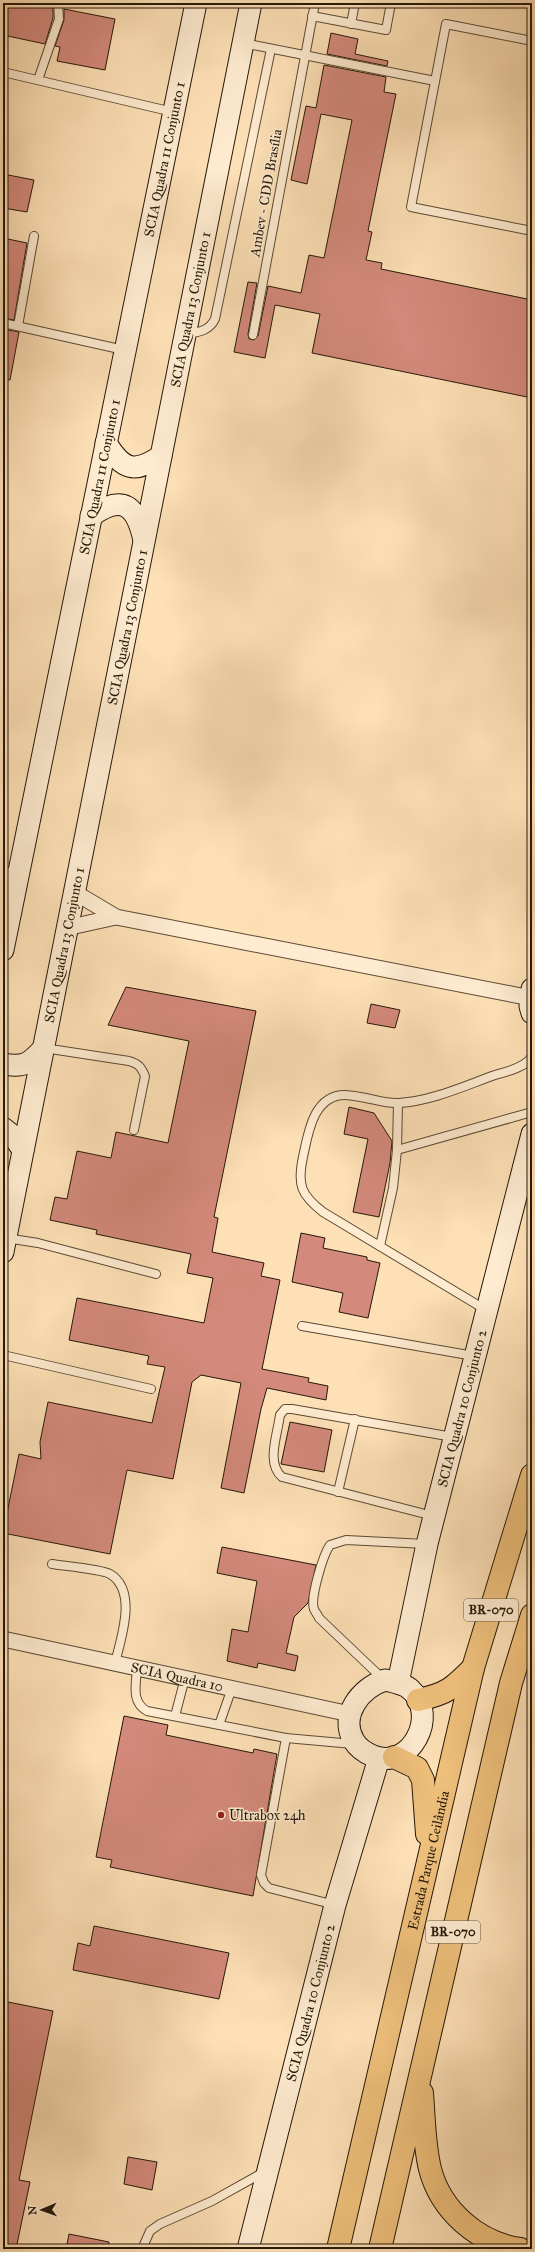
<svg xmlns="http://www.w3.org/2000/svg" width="535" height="2252" viewBox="0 0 535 2252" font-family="'IM FELL Great Primer',serif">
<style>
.building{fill:#d3897b;stroke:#251808}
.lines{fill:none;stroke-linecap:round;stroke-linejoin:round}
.lane-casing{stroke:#5b4a34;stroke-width:10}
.street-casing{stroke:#5b4a34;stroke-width:17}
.secondary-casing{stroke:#251808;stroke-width:23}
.highway-casing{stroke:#251808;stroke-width:24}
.lane{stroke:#feebd0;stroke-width:8}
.street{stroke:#feebd0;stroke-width:15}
.secondary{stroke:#feebd0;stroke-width:21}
.highway{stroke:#efc07b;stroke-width:22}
.poi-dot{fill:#8f2418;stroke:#feebd0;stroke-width:1.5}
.labels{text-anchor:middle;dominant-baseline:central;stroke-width:3;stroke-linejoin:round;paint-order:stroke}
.shield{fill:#feebd0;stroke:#665744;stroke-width:1}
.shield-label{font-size:13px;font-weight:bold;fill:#251808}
.street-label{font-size:14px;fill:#251808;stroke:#feebd0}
.poi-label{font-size:14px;fill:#251808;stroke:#feebd0;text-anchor:start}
</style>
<rect width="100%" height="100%" fill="#fee0b6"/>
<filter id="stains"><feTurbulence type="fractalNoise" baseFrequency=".005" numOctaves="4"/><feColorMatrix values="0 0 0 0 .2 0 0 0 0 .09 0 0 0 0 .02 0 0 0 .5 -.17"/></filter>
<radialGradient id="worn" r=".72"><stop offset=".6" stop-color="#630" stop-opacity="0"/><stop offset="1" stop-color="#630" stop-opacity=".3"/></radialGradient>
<g class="building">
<polygon points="3,3 36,3 53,6 53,18 45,44 3,35"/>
<polygon points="64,9 115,19 105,70 57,61 60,47 55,46 64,20"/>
<polygon points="331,33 358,39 355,54 388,61 387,66 327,54"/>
<polygon points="324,65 386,77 384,92 396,94 368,231 372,232 366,260 382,263 381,269 532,300 532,398 312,353 320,314 275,305 265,358 234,352 248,282 257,283 248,334 249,339 254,340 258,336 268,286 301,293 309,255 324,258 352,120 321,114 307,184 291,180 306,106 316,108"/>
<polygon points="3,174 34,180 27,212 3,208"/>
<polygon points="3,238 27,243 14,320 3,318"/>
<polygon points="3,329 19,332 10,380 3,379"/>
<polygon points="126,987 256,1011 214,1217 218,1218 212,1252 264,1263 261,1276 280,1280 262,1369 309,1378 308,1382 328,1386 326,1400 267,1388 261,1409 244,1493 221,1488 241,1383 201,1375 192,1382 173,1479 127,1470 110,1554 3,1533 19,1454 41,1459 40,1442 48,1402 152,1423 165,1367 147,1364 149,1356 69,1340 77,1298 204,1323 213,1278 187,1273 191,1254 96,1234 97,1230 50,1220 55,1197 67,1199 77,1151 111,1158 116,1132 168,1143 189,1041 108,1025"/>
<polygon points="371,1004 400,1010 395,1028 367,1023"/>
<polygon points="349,1107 374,1113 392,1141 390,1163 379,1217 353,1212 368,1139 344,1134"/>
<polygon points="301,1233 325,1238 323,1248 367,1257 367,1260 380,1263 368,1318 339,1312 343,1293 292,1282"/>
<polygon points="290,1422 332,1430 324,1472 281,1464"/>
<polygon points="222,1547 316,1565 308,1603 294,1617 286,1653 298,1656 295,1671 258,1663 257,1668 227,1661 232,1629 248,1632 257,1581 217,1573"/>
<polygon points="124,1716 168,1725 166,1735 253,1753 254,1749 277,1754 253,1896 110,1867 112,1860 96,1857"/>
<polygon points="94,1926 229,1953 219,1999 73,1970 78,1943 90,1946"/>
<polygon points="3,2001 53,2011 19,2180 30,2182 16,2249 3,2249"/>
<polygon points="128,2157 157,2162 152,2190 124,2184"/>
<polygon points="69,2234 109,2242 108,2249 66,2249"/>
</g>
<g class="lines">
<g class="lane-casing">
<g id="lane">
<polyline points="312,16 386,30 391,3"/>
<polyline points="351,24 355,3"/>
<polyline points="532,41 446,24 411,207 532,231"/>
<polyline points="243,43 435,81"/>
<polyline points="3,72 173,112"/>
<polyline points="38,80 59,19 58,3"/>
<polyline points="3,323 124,350"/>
<polyline points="18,326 34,236"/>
<path d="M186,334C199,332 209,331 215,319L271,49"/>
<polyline points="253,335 315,3"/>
<path d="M44,1048L129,1061C139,1064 141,1067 145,1076L134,1130"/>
<polyline points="397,1150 532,1112"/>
<polyline points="6,1238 38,1243 156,1274"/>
<polyline points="380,1246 393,1188 397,1150 398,1103"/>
<path d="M486,1310L323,1212C301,1195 297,1185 303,1157C308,1134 313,1095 345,1095C351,1095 359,1097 366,1098C376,1100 388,1104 399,1103C432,1101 464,1086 495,1075C506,1072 527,1067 532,1056"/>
<polyline points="302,1326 474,1356"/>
<polyline points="3,1355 151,1389"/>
<polyline points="338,1492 355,1419"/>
<path d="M433,1516L282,1477C267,1464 276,1439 279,1421L280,1415L285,1409H292L453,1437"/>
<path d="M52,1564C65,1566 101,1569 110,1574C138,1591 121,1638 115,1663"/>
<path d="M137,1668C136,1685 131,1702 147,1711L286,1738L353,1744"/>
<path d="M384,1680L319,1618C318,1615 315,1612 314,1609C310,1598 323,1555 330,1545L346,1540L426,1544"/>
<polyline points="175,1716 185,1678"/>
<polyline points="219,1725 232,1688"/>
<polyline points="286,1738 261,1875 264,1883 269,1888 335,1905"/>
<polyline points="142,2249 150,2231 160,2224 212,2201 264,2172"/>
</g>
</g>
<g class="street-casing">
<g id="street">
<polyline points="3,875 18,877"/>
<polyline points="74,892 116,917 531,998"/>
<polyline points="66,928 116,917"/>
<path id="s1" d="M3,1639L350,1714"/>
</g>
</g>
<g class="secondary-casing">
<g id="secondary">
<path d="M106,443C123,470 134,474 161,456"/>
<path d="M91,516C123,494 136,505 144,540"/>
<path id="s2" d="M3,950L196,3"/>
<polyline points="532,989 530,1006 532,1013"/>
<path d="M3,1064C25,1068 30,1063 44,1048"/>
<polyline points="3,1128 13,1136 23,1150"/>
<path id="s3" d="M3,1252L251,3"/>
<path d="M385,1680C393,1682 405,1684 411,1690C439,1715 411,1771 373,1756C366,1753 358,1748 354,1741C339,1716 360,1688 385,1680Z"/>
<path id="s4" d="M398,1683L427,1544L532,1134"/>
<path id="s5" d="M248,2249L335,1905L379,1758"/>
</g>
</g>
<g class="highway-casing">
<g id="highway">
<path d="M418,1700C447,1694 453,1688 473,1668"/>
<polyline points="394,1757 417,1768 423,1780 427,1834"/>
<path d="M422,2093C424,2118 424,2144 430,2169C441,2211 478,2243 520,2249"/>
<path id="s6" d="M338,2249L473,1668L532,1475"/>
<polyline points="380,2249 511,1683 532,1615"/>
</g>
</g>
<use href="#lane" class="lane"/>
<use href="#street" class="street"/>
<use href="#secondary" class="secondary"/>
<use href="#highway" class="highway"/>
</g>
<circle class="poi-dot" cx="221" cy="1815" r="4"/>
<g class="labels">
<g class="shield">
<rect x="464" y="1599" width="54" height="22" rx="3"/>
<rect x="426" y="1921" width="54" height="22" rx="3"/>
</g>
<g class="shield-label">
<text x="491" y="1610">BR-070</text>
<text x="453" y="1932">BR-070</text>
</g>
<g class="street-label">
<text stroke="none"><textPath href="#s2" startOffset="807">SCIA Quadra 11 Conjunto 1</textPath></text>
<text transform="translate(266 193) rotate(-80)">Ambev - CDD Brasília</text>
<text stroke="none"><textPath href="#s3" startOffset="961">SCIA Quadra 13 Conjunto 1</textPath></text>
<text stroke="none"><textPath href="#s2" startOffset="483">SCIA Quadra 11 Conjunto 1</textPath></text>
<text stroke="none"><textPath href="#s3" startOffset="637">SCIA Quadra 13 Conjunto 1</textPath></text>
<text stroke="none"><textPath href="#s3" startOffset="313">SCIA Quadra 13 Conjunto 1</textPath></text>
<text stroke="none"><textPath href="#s4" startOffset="282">SCIA Quadra 10 Conjunto 2</textPath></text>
<text stroke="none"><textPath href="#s1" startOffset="178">SCIA Quadra 10</textPath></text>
<text stroke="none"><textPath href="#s6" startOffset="399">Estrada Parque Ceilândia</textPath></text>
<text stroke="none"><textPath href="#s5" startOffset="254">SCIA Quadra 10 Conjunto 2</textPath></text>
</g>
<g class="poi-label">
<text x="229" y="1815">Ultrabox 24h</text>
</g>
</g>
<rect width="535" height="2252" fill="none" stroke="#fee0b6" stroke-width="16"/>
<rect x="4" y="4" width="527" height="2244" fill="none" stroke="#251808" stroke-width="2"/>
<rect x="8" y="8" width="519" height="2236" fill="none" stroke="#251808"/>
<g transform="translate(42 2210) rotate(268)" stroke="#feebd0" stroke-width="3" paint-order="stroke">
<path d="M0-3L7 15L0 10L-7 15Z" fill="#251808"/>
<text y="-6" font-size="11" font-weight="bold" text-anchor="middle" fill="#251808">N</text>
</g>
<rect width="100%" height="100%" filter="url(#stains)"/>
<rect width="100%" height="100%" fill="url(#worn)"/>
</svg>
